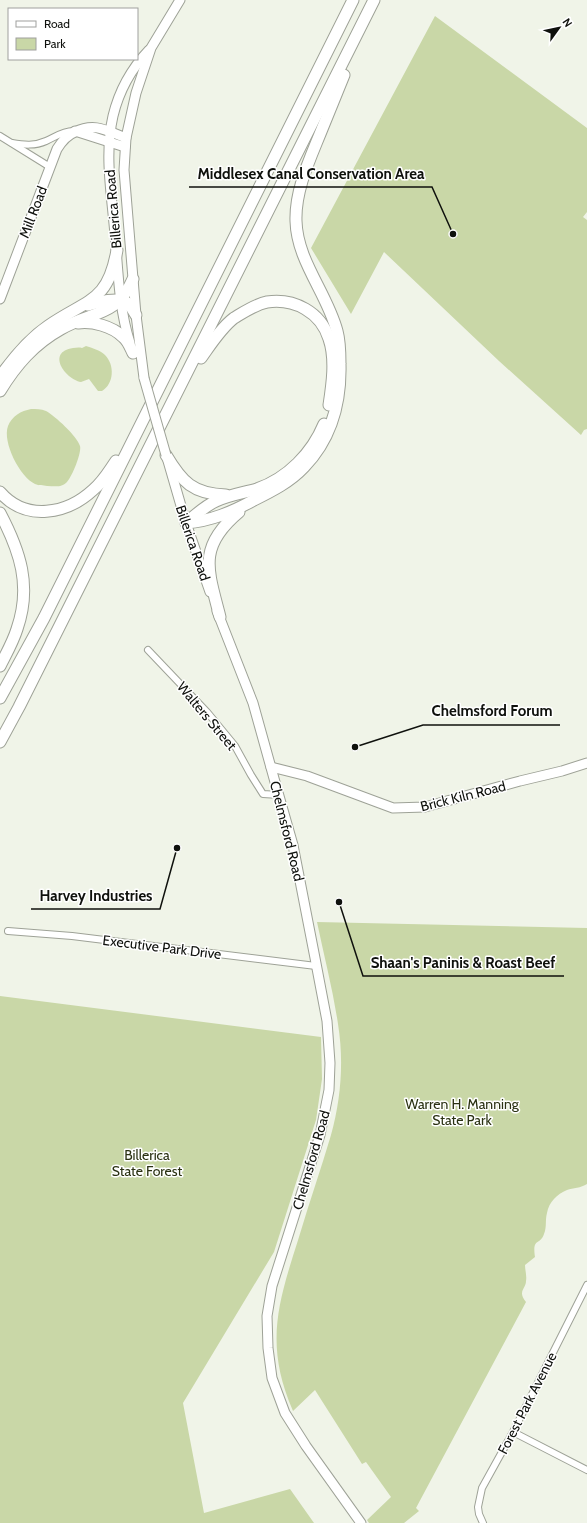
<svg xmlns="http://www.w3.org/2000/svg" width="587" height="1523" viewBox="0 0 587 1523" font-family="Cabin,sans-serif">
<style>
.green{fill:#c9d7a7}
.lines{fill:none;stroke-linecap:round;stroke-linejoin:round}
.street-casing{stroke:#9ea297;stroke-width:8}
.secondary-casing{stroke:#9ea297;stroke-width:11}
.highway-casing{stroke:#9ea297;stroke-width:13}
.street{stroke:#fff;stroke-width:6}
.secondary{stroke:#fff;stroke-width:9}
.highway{stroke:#fff;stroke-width:11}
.secondary-bridge-casing{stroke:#9ea297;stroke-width:11;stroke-linecap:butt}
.secondary-bridge{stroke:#fff;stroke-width:9}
.labels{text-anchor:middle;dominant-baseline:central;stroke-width:3;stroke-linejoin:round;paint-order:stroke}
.street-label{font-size:14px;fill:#0f110d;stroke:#fff}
.park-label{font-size:14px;fill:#2a3112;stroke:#fff}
.leader{fill:none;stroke:#0f110d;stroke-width:1.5}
.callout-dot{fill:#0f110d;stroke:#fff;stroke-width:1.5}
.callout-label{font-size:15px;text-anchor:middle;font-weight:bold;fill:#0f110d;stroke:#fff;stroke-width:3;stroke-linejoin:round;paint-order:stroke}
</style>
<rect width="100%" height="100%" fill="#f0f4e8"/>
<g class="green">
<polygon points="435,16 587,128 587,212 583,217 587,220 587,429 584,430 581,435 499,361 384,252 351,314 311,248"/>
<path d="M86,346C92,348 100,350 105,355C115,365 114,384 102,391H98L89,379L81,382C65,379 46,352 73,348C76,348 78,347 82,348Z"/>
<path d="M31,409C36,409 41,409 46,411C55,416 77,436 80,446C82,452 72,477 67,482C61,488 55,486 47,486C43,485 39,486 35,484C20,477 2,442 8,426C12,416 21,411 31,409Z"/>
<path d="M317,922L587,928V1184C581,1188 573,1188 567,1190C557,1194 549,1202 547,1213C545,1220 547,1227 544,1234C540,1246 532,1237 535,1257L525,1265C525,1270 527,1276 526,1281C526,1289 517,1291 526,1302L416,1508L419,1511L404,1523H369L367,1520L391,1497L366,1462L362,1464L315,1390L293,1411C264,1344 278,1303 299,1237C309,1203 321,1169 331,1135C341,1099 344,1061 338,1024C333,990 324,956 317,922Z"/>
<polygon points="0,996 321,1037 322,1079 316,1120 274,1252 183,1403 204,1513 290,1489 314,1523 0,1523"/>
</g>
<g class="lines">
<g class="street-casing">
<g id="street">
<polyline points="0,136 50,167"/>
<path d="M12,143C24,145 35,146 46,141C55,137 63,131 73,131"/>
<polyline points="148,650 207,712 235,746 251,775 263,794 279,795"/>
<polyline points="8,931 72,936 316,966"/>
<polyline points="513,1432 587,1470"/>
<polyline points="483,1523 479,1514 478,1507 482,1488 513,1432 587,1285"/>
</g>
</g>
<g class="secondary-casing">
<g id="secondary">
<polyline points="75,131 125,147"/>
<path d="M0,299L57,149C62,141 67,135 75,132C95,122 107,131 126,138"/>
<path d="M130,343C119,309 118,271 115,235C112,196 104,155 113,116C119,91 131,69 149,50"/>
<polyline points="144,378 136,315 124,170 126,138 136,93 151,48 180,0"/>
<polyline points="168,461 186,523 210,592"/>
<polyline points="217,611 253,703 275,782 293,845 315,958 327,1021 330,1063 329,1090 320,1135 272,1286 267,1316 268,1348 272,1378 285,1413 306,1446 361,1523"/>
<polyline points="271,767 307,776 393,808 425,807 520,781 562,771 587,763"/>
</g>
</g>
<g class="highway-casing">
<g id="highway">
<path d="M88,305C97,302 119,297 126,302C131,305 133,311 136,315"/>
<path d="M78,323C92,321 112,326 123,337C128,341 130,347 133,353"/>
<path d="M201,358C211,344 221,328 234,318C244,312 256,304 267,302C294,298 321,312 329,339C336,359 332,385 329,405"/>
<path d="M0,377C14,357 29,339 48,326C87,299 108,303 117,250"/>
<path d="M0,391C16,365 34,344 61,329C92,311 117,317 133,279"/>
<path d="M166,455C182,482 193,494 226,495"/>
<path d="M0,492C26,522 67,514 93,490C103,482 109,471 116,461"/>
<path d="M0,513C20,551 32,586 17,629C13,642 6,654 0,666"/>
<path d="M186,523C211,521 232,512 254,500C272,491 290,482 304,467C331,439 341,402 340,364C340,353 340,342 337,331C327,293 297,261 296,221C295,191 309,161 320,134C328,114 336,95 344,75"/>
<path d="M186,523C195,515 205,506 216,501C229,495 243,493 257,489C288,478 312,453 324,424"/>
<path d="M220,617C208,570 197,547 239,512"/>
<polyline points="0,698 44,618 353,0"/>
<polyline points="0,742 19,707 374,0"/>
</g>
</g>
<use href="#street" class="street"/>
<use href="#secondary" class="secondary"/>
<use href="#highway" class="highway"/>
<g class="secondary-bridge-casing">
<polyline id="secondary-bridge" points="144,378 166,455"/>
</g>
<use href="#secondary-bridge" class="secondary-bridge"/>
</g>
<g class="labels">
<g class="street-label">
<text transform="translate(113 209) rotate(-95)">Billerica Road</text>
<text transform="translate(33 212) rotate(-69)">Mill Road</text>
<text transform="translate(193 543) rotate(71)">Billerica Road</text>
<text transform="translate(207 716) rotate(50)">Walters Street</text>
<text transform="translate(463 796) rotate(-14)">Brick Kiln Road</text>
<text transform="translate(287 831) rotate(76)">Chelmsford Road</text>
<text transform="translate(162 947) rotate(7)">Executive Park Drive</text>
<text transform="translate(311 1160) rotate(-74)">Chelmsford Road</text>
<text transform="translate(527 1403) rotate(-63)">Forest Park Avenue</text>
</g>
<g class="park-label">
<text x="462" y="1104">Warren H. Manning<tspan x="462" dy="16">State Park</tspan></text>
<text x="147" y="1155">Billerica<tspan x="147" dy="16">State Forest</tspan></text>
</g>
</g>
<path class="leader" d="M453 234L432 187H189M355 747L423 725H560M177 848L160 909H31M339 902L363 976H564"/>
<g class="callout-dot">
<circle cx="453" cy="234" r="4"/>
<circle cx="355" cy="747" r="4"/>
<circle cx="177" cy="848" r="4"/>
<circle cx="339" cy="902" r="4"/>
</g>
<g class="callout-label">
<text x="311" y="179">Middlesex Canal Conservation Area</text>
<text x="492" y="716">Chelmsford Forum</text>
<text x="96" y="901">Harvey Industries</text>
<text x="463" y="968">Shaan's Paninis &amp; Roast Beef</text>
</g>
<rect x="8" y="8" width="130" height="52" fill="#ffffff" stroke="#9fa09e"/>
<rect x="16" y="21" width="20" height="6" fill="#ffffff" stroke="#9fa09e"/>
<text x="44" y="28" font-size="12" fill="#0f110d">Road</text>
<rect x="16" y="38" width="20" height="12" fill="#c9d7a7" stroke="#9fa09e"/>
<text x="44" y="48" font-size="12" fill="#0f110d">Park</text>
<g transform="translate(559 28) rotate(57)" stroke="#ffffff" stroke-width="3" paint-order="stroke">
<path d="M0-3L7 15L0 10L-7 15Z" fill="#0f110d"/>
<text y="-6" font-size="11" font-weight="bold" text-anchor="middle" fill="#0f110d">N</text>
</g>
</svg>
